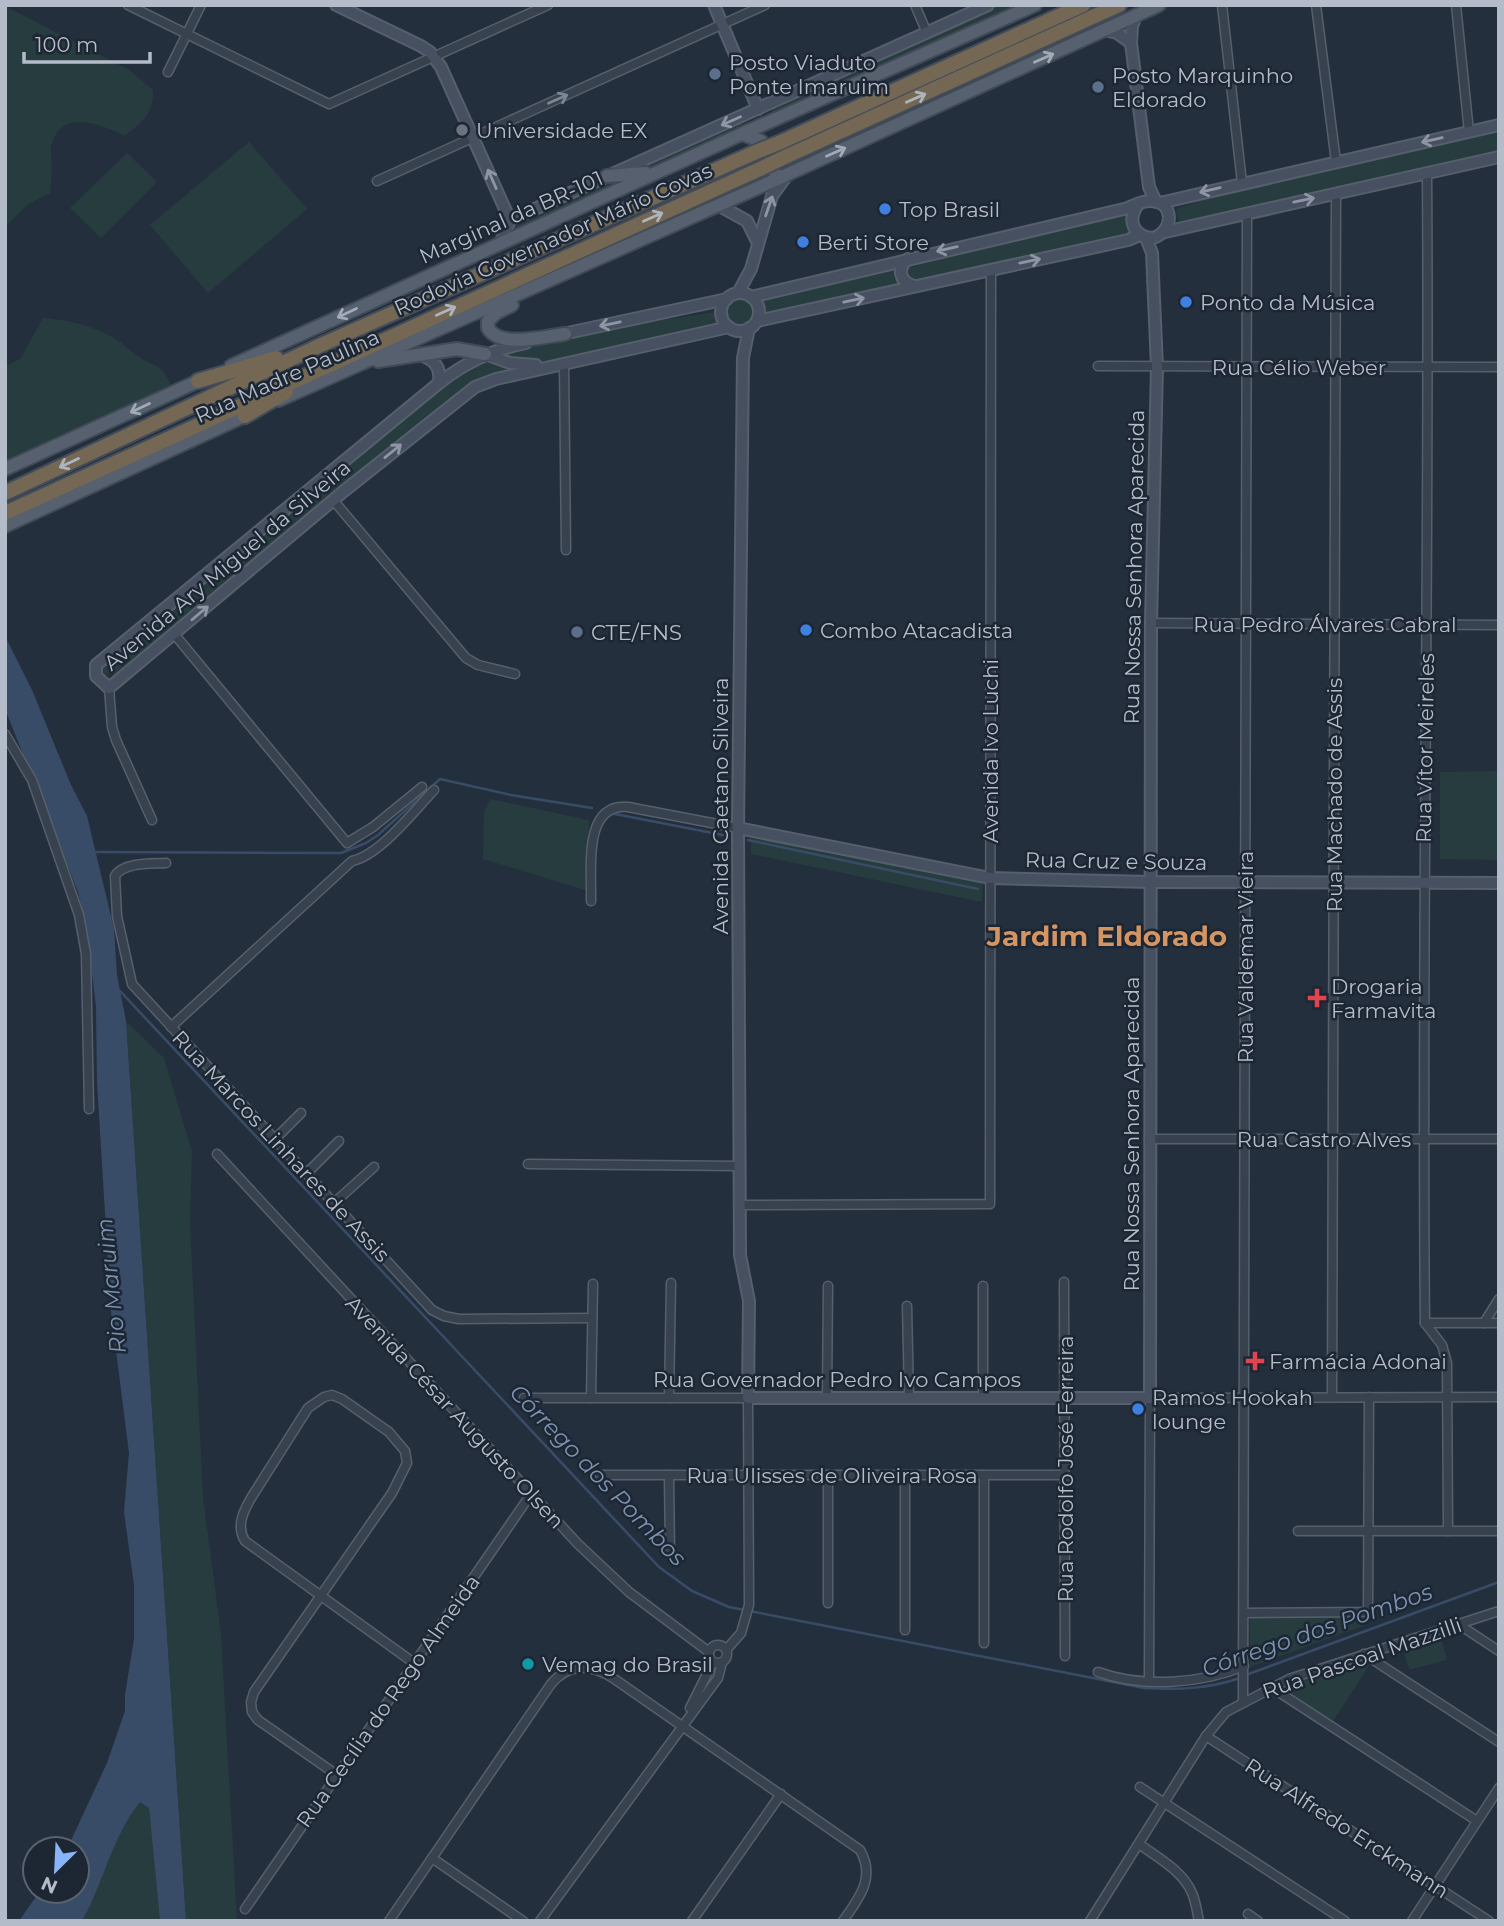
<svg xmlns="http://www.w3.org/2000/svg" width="1504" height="1926" viewBox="0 0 1504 1926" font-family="Montserrat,sans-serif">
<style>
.green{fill:#263c3f}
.water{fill:#394c67}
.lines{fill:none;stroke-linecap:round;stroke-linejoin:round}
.stream{stroke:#394c67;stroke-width:2.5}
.street-casing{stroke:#565f6c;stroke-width:11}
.secondary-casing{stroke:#565f6c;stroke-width:14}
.primary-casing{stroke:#414a57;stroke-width:16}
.highway-casing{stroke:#434c59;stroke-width:18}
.street{stroke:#38414e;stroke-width:8}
.secondary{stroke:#465061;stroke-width:10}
.primary{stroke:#56606e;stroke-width:12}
.highway{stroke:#746855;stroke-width:14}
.highway-bridge-casing{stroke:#434c59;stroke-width:18;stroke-linecap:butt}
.highway-bridge{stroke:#746855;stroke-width:14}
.oneway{stroke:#a1aab7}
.oneway2{stroke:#aeb4bd}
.oneway3{stroke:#7c8592}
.oneway4{stroke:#8e96a5}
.service-dot{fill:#5c6f8a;stroke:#1d2633;stroke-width:2.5}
.worship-dot{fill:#6b7280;stroke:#1d2633;stroke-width:2.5}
.shop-dot{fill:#3f7fe0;stroke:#1d2633;stroke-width:2.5}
.health-dot{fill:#e0444e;stroke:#1d2633;stroke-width:2.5}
.culture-dot{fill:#0f9aa8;stroke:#1d2633;stroke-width:2.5}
.labels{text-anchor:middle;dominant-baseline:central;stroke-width:5;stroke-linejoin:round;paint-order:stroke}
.poi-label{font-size:21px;fill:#b4bcc9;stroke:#1d2633;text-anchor:start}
.street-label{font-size:21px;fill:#b4bcc9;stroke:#1d2633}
.water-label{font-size:23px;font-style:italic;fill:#7c92b1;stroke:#1d2633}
.district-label{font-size:28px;font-weight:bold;fill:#d59563;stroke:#1d2633}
</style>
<rect width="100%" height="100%" fill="#242f3e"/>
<g class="green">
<polygon points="996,5 1017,5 772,113 769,106"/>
<path d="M5,6L129,70L153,90C155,112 141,123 125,136C100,124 59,107 51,148C50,153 52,159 52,164C52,174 51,183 50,193L27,205L5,227Z"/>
<polygon points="738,119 742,121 742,127 655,167 631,168"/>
<polygon points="1499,131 1499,155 1179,226 1176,209 1239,189"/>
<polygon points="249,142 307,209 208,293 150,225"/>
<polygon points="127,153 157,182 101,238 70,208"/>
<polygon points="636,179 507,234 514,220 606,181"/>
<polygon points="1125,214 1128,217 1131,236 917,281 910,280 907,276 908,268 969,252 986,244"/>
<polygon points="895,268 894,279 900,288 822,300 765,312 763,301"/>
<circle cx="740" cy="312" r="14"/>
<polygon points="715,312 717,323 559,360 537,363 492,354 593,331"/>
<path d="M43,318C70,320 95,326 117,340C125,345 131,352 139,357C158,369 160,362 171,385L5,462V367L21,358Z"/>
<polygon points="484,357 517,369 478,379 466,386 114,675 105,674 101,669 105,662 430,392"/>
<polygon points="1499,771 1499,860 1440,859 1440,772"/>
<polygon points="490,799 589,820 588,891 483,859 484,812"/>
<polygon points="757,835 983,879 982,902 751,854 751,837"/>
<polygon points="126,1021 164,1058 192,1152 190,1222 203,1498 221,1634 237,1921 186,1921"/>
<polygon points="1250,1617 1366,1617 1366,1625 1250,1667"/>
<polygon points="1441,1638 1447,1660 1409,1670 1403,1649"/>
<polygon points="1361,1662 1369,1666 1333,1721 1282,1688"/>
<path d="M140,1802L149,1808L160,1921H82C104,1882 112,1837 140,1802Z"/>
</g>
<path class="water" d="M5,636L32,690L71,785L87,816L114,929L117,975L126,1021L186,1921H160L149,1808L140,1802C112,1837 104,1882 82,1921H19L40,1891H77V1849H67L107,1763L125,1711V1695L134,1639V1585L124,1512L129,1453L111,1311L97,1082L96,1007L87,932L78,892L5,709Z"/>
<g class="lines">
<g class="stream">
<polyline points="615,814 723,835"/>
<polyline points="748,840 978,889"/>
<polyline points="95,852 341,853 366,843 378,835 440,779 511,795 592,808"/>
<path d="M120,991L659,1567L692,1591L729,1607L1144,1688C1177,1690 1208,1689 1240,1678"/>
<polyline points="1246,1675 1499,1582"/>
</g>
<g class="street-casing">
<g id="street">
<polyline points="128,5 329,104 548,5"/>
<polyline points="915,5 927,33"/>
<polyline points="1222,5 1242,183"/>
<polyline points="1316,5 1336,162"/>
<polyline points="1456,5 1469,132"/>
<polyline points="168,72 201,5"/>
<polyline points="377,181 765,5"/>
<polyline points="564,363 566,550"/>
<polyline points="1098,366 1499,367"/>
<polyline points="334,501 466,658 478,665 515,674"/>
<polyline points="1151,623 1499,625"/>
<polyline points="175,635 347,843 373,827 422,787"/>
<polyline points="109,688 112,727 116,740 152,820"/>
<polyline points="5,734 32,780 79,915 86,954 89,1109"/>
<path d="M166,863C152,864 123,862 115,876L117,916L132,984L432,1310L444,1316L459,1319L592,1318"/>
<path d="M591,901C592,871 582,803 628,807L738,828"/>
<path d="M171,1027L352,861C380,855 414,811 434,790"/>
<polyline points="275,1139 301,1113"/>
<polyline points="1149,1139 1499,1139"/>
<polyline points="217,1154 578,1544 629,1592 709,1652"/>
<polyline points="528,1164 740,1166"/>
<polyline points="306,1174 339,1141"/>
<polyline points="334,1203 374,1167"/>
<polyline points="740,1205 990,1204 991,269"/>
<polyline points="1064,1282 1065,1656"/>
<polyline points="983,1286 983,1398"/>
<polyline points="907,1306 909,1397"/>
<path d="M1425,1323C1421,940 1430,557 1427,173"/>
<polyline points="1425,1323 1442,1345 1447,1363 1448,1531"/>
<polyline points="1425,1323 1499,1323"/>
<polyline points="1484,1323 1499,1299"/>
<polyline points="1332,1397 1336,193"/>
<polyline points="524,1398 748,1398 749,1605 741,1633 726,1650"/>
<polyline points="591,1398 593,1284"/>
<polyline points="669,1398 671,1283"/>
<polyline points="827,1398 828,1286"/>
<polyline points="600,1475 1065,1475"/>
<polyline points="669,1475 670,1554"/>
<polyline points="828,1475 828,1603"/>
<polyline points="984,1475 984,1643"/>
<polyline points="1298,1531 1499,1531"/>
<polyline points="1244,1613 1368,1612 1369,1397"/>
<polyline points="1458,1624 1499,1651"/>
<polyline points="905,1630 905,1475"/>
<circle cx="718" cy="1654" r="9"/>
<polyline points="1364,1654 1499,1742"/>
<path d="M1098,1672C1142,1688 1201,1684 1244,1666"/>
<polyline points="1149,1680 1150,1398 1499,1397"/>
<polyline points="1271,1687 1477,1821"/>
<polyline points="1243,1701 1247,213"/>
<polyline points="690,1708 713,1662"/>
<polyline points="1206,1736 1489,1921"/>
<path d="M337,1775L258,1720L252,1712L251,1702L254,1692L392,1493L407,1463L405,1451L389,1432L342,1399L332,1395L324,1397L308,1408L251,1498C243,1512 236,1526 245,1541L414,1663"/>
<polyline points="1140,1787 1345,1921"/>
<path d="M1139,1844C1157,1857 1183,1871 1192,1893C1196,1902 1197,1912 1199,1921"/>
<polyline points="432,1858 523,1921"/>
<polyline points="245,1909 531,1494"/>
<polyline points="1248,1914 1258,1921"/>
<path d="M389,1921L551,1684C569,1663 590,1664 613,1678L860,1850C876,1878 859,1898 843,1921"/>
<polyline points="540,1921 718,1678 722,1662"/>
<polyline points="692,1921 781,1794"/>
<polyline points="1090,1921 1206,1736 1226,1712 1289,1679 1499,1611"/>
<polyline points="1412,1921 1499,1788"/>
</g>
</g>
<g class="secondary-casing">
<g id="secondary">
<polyline points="336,5 421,46 430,52 441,67 510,220"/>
<polyline points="714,5 758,109"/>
<polyline points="1136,16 1132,26 1131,43 1149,187 1156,202"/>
<polyline points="1105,30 1117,33 1131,43"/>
<polyline points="1160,203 1499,125"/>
<polyline points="718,205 747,221 757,241"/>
<polyline points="1165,232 1499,157"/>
<polyline points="500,244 510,220 988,5"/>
<path d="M908,259C896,269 900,283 915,286"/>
<polyline points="738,293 751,269 772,196 788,174"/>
<circle cx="740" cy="312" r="19"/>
<path d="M751,297L1124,209C1132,207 1142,200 1151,201C1174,201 1175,231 1153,238C1134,237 1127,221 1137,206"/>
<polyline points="757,321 1128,240 1140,235"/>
<polyline points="749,328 743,358 738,828 740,1255 749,1301 748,1398 1150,1398 1151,623 1157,367 1152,253 1146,238"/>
<polyline points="558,335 727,299"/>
<path d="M526,343C492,350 466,362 439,383L96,665V676L109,688L344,491L475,387L496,379L729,327"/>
<polyline points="485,354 510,363 536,365"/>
<path d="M419,355C434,359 441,366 439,383"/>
<polyline points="738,828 990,878 1150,882 1499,883"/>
</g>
</g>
<g class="primary-casing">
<g id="primary">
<polyline points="742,134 761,141 771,158 775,173"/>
<polyline points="607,176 646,173"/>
<path d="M512,305L496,313L488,321V328C500,349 546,336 565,334"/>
<polyline points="378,361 457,349 485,354"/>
<polyline points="231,366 746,132 1035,5"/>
<polyline points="279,400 764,185 1159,5"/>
<polyline points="5,469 205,378"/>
<polyline points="5,526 253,412"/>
</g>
</g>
<g class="highway-casing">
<g id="highway">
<polyline points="781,142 1083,5"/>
<polyline points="787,156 1119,5"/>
<polyline points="198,381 276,358"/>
<polyline points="245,416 286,392"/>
<polyline points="5,493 321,345 756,152"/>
<polyline points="5,513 762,168"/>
</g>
</g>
<use href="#street" class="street"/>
<use href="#secondary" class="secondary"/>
<use href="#primary" class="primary"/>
<use href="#highway" class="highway"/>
<g class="highway-bridge-casing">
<g id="highway-bridge">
<polyline points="756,152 781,142"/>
<polyline points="762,168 787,156"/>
</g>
</g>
<use href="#highway-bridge" class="highway-bridge"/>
</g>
<defs><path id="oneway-shaft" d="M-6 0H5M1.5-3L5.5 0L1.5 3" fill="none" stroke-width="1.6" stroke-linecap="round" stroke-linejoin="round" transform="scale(1.75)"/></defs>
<g class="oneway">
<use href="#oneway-shaft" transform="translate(1044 58) rotate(-24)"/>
<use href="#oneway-shaft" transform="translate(836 152) rotate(-24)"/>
<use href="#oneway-shaft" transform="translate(347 313) rotate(155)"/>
<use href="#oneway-shaft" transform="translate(140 408) rotate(155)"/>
</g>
<g class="oneway2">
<use href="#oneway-shaft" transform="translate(916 98) rotate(-24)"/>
<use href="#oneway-shaft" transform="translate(653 217) rotate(-24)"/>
<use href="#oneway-shaft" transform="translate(446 311) rotate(-24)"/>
<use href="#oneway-shaft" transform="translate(69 463) rotate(155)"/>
</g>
<use class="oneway3" href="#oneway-shaft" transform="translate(558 99) rotate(-24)"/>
<g class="oneway4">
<use href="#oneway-shaft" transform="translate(731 121) rotate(156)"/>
<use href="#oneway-shaft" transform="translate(1432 140) rotate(167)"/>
<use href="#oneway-shaft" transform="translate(492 179) rotate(-114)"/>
<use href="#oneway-shaft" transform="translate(1210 190) rotate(167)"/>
<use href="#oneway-shaft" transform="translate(1304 200) rotate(-12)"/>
<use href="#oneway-shaft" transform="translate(769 206) rotate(-71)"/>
<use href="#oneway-shaft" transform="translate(947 249) rotate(167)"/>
<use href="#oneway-shaft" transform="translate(1030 261) rotate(-12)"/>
<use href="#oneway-shaft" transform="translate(854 300) rotate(-12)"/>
<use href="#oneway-shaft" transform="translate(610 324) rotate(168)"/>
<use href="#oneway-shaft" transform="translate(393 451) rotate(-39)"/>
<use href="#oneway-shaft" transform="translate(200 613) rotate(-40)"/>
</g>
<g class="service-dot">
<circle cx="715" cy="74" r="7"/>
<circle cx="1098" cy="87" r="7"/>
<circle cx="577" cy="632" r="7"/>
</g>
<circle class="worship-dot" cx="462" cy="130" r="7"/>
<g class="shop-dot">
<circle cx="885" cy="209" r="7"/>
<circle cx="803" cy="242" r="7"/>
<circle cx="1186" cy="302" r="7"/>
<circle cx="806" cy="630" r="7"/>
<circle cx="1138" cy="1409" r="7"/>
</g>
<g class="health-dot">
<path d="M1313.5 987.5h7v7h7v7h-7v7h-7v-7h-7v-7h7z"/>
<path d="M1251.5 1350.5h7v7h7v7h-7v7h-7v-7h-7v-7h7z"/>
</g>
<circle class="culture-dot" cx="528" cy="1664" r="7"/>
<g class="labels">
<g class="poi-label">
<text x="729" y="62">Posto Viaduto<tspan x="729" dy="24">Ponte Imaruim</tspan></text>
<text x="1112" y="75">Posto Marquinho<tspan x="1112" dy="24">Eldorado</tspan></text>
<text x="476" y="130">Universidade EX</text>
<text x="899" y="209">Top Brasil</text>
<text x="817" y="242">Berti Store</text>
<text x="1200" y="302">Ponto da Música</text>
<text x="820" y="630">Combo Atacadista</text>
<text x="591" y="632">CTE/FNS</text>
<text x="1331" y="986">Drogaria<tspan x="1331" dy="24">Farmavita</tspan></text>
<text x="1269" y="1361">Farmácia Adonai</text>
<text x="1152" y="1397">Ramos Hookah<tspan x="1152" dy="24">lounge</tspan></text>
<text x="542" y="1664">Vemag do Brasil</text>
</g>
<g class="street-label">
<text transform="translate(511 217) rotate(-24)">Marginal da BR-101</text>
<text transform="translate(553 239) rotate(-24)">Rodovia Governador Mário Covas</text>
<text x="1299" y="367">Rua Célio Weber</text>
<text transform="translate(287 376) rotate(-24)">Rua Madre Paulina</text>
<text transform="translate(227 565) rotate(-40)">Avenida Ary Miguel da Silveira</text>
<text transform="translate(1134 567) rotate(-89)">Rua Nossa Senhora Aparecida</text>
<text x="1325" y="624">Rua Pedro Álvares Cabral</text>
<text transform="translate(1425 748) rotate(-89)">Rua Vítor Meireles</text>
<text transform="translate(990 751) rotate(-90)">Avenida Ivo Luchi</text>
<text transform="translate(1334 795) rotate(-90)">Rua Machado de Assis</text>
<text transform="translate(720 806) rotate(-90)">Avenida Caetano Silveira</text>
<text transform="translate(1116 861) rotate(1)">Rua Cruz e Souza</text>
<text transform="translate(1245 957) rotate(-90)">Rua Valdemar Vieira</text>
<text transform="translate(1131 1134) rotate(-90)">Rua Nossa Senhora Aparecida</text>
<text x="1324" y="1139">Rua Castro Alves</text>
<text transform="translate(281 1146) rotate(47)">Rua Marcos Linhares de Assis</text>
<text x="837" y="1379">Rua Governador Pedro Ivo Campos</text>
<text transform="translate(455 1412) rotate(47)">Avenida César Augusto Olsen</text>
<text transform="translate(1065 1469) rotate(-90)">Rua Rodolfo José Ferreira</text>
<text x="832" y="1475">Rua Ulisses de Oliveira Rosa</text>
<text transform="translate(1362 1658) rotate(-19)">Rua Pascoal Mazzilli</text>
<text transform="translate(388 1701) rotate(-55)">Rua Cecília do Rego Almeida</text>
<text transform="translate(1347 1828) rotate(33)">Rua Alfredo Erckmann</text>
</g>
<g class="water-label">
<text transform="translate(111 1286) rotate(-96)">Rio Maruim</text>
<text transform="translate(598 1475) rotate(46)">Córrego dos Pombos</text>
<text transform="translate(1317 1630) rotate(-19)">Córrego dos Pombos</text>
</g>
<g class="district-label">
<text x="1107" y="936">Jardim Eldorado</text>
</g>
</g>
<rect width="1504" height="1926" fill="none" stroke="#b4bcc9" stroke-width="14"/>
<g transform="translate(56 1870) rotate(204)"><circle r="33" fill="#1d2633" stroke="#59626f" stroke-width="2"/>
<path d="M0-5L12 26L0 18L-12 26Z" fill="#8ab4f8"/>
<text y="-10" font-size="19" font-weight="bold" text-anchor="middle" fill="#b4bcc9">N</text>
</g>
<path d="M24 52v10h126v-10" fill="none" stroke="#b4bcc9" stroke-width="3.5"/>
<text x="35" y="52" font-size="21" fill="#b4bcc9" stroke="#1d2633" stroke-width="5" paint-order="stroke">100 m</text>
</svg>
